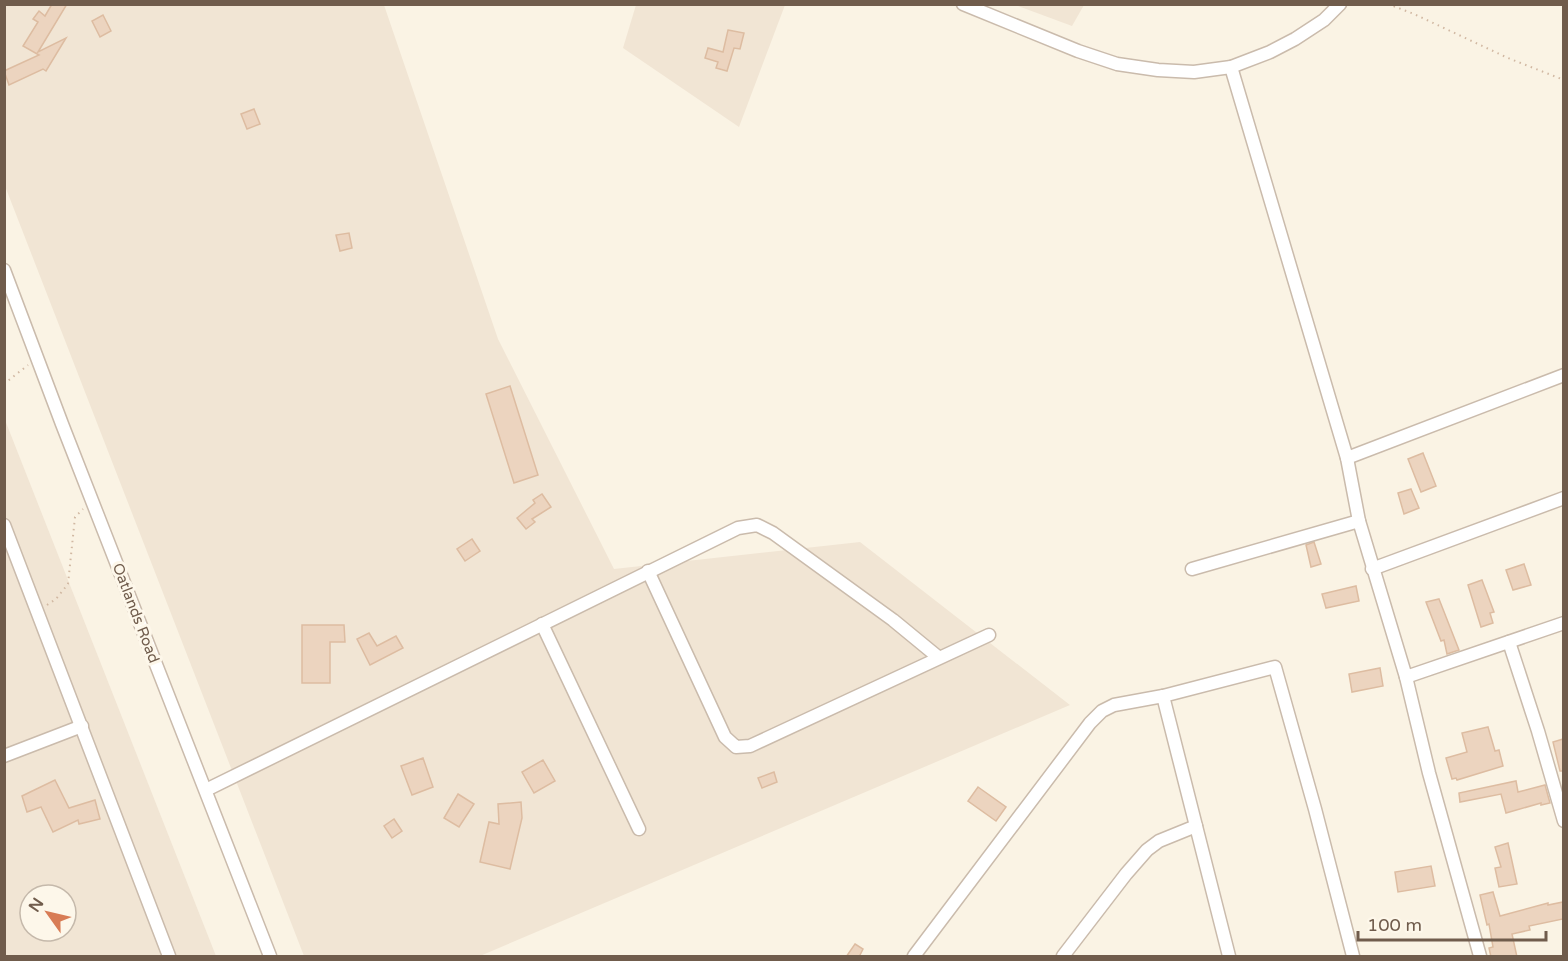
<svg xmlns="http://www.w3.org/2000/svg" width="1568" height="961" viewBox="0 0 1568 961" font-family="'Varela Round',sans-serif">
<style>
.residential{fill:#f1e5d4;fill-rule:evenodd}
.building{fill:#ecd4bf;stroke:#ddbca1;stroke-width:1.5}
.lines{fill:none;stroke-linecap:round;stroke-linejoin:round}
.minor-casing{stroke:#cabbac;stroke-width:15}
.path{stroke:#d1b8a2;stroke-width:2;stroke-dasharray:1.5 4.5;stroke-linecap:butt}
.minor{stroke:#fff;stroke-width:12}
.labels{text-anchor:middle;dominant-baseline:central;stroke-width:6;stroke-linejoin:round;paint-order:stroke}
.street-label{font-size:15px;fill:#705c4c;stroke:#fdf7ea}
</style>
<rect width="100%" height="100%" fill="#faf3e4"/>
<g class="residential">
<polygon points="5,5 384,5 498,339 614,569 860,542 1070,705 480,956 304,956 5,186"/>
<polygon points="636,5 785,5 739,127 623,48"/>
<polygon points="1015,5 1084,5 1072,26"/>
<path d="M5,420L216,956H5ZM30,895H66V931H30Z"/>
</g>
<g class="building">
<polygon points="52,4 67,4 38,52 66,38 46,71 43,69 9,85 4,71 39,55 23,46 38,22 33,19 39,11 45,16"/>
<polygon points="103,15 111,31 100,37 92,21"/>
<polygon points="728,30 744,33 740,49 734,48 727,71 716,68 718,62 705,58 708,48 723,52"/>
<polygon points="254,109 260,124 247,129 241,114"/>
<polygon points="349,233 352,248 340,251 336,235"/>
<polygon points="510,386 538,475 514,483 486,394"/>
<polygon points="1423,453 1436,486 1421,492 1408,459"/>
<polygon points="1411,489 1419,508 1404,514 1398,493"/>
<polygon points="542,494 551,507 532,519 535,522 526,529 517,518 535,503 533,500"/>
<polygon points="472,539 480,551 465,561 457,549"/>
<polygon points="1314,542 1321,564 1311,567 1306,545"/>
<polygon points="1524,564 1531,585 1513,590 1506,570"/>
<polygon points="1482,580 1494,612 1490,613 1493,623 1481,627 1468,585"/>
<polygon points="1356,586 1359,601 1326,608 1322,594"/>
<polygon points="1439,599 1459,650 1447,654 1444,640 1441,641 1426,602"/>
<polygon points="302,625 344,625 345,642 330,642 330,683 302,683"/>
<polygon points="369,633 377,646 396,636 403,648 370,665 357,639"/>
<polygon points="1380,668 1383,686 1352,692 1349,674"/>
<polygon points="1488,727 1495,751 1499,750 1503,766 1457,780 1456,778 1452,779 1446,758 1467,752 1462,733"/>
<polygon points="1563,739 1563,771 1560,771 1553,742"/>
<polygon points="423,758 433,787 412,795 401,766"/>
<polygon points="543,760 555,781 534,793 522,772"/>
<polygon points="774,772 777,782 762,788 758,778"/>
<polygon points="55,780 69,808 95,800 100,819 79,824 78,820 53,832 41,807 27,812 22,796"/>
<polygon points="1516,781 1518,792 1545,785 1550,803 1541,805 1541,803 1506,813 1501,794 1460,802 1459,793"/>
<polygon points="978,787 1006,807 996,821 968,801"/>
<polygon points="458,794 474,804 459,827 444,818"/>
<polygon points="521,802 522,818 510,869 480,862 489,822 499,824 498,804"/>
<polygon points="394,819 402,831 392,838 384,826"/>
<polygon points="1508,843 1517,884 1499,887 1495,868 1501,867 1495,847"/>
<polygon points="1431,866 1435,886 1398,892 1395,872"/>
<polygon points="1493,892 1500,916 1548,903 1548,905 1563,902 1563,919 1529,926 1530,930 1512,934 1517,957 1491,957 1489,948 1493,947 1489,924 1487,925 1480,895"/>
<polygon points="855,944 863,949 859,957 846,957"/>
</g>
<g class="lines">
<g class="minor-casing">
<g id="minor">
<polyline points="963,4 1078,51 1117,64 1158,70 1194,72 1231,67 1270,52 1295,39 1324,20 1340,4"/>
<polyline points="1231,67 1347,458 1359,521 1406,677 1429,773 1480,956"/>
<polyline points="4,270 62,424 270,956"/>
<polyline points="1347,458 1564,375"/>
<polyline points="4,525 169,956"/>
<polyline points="1192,569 1359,521"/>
<polyline points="1372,569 1564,498"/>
<polyline points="648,571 725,737 736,747 750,746 989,635"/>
<polyline points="542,624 639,829"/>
<polyline points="1509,642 1538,731 1564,821"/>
<polyline points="1406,677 1564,623"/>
<polyline points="1163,696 1229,956"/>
<polyline points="4,756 82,726"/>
<polyline points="206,790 738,528 757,525 773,533 893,620 938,657"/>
<polyline points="914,956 1090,723 1102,711 1114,705 1163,696 1275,667 1315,809 1353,956"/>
<polyline points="1063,956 1126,874 1147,850 1159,841 1196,826"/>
</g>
</g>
<g class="path">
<polyline points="1388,4 1414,14 1508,58 1564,80"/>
<polyline points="4,384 28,365"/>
<polyline points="47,605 56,599 68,584 75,517 83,509"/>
</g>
<use href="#minor" class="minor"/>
</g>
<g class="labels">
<g class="street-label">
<text transform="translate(136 613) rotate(69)">Oatlands Road</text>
</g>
</g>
<rect width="1568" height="961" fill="none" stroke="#705c4c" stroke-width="12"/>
<g transform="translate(48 913) rotate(304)"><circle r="28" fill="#fdf7ea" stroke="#c5b9ab" stroke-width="1.5"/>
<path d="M0-4.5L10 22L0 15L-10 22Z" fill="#d87c55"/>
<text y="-9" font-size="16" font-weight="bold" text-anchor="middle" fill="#705c4c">N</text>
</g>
<path d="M1358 931v9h188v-9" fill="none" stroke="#705c4c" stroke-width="3"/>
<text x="1367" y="931" font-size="18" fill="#705c4c" stroke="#fdf7ea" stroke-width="4.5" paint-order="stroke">100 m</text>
</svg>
